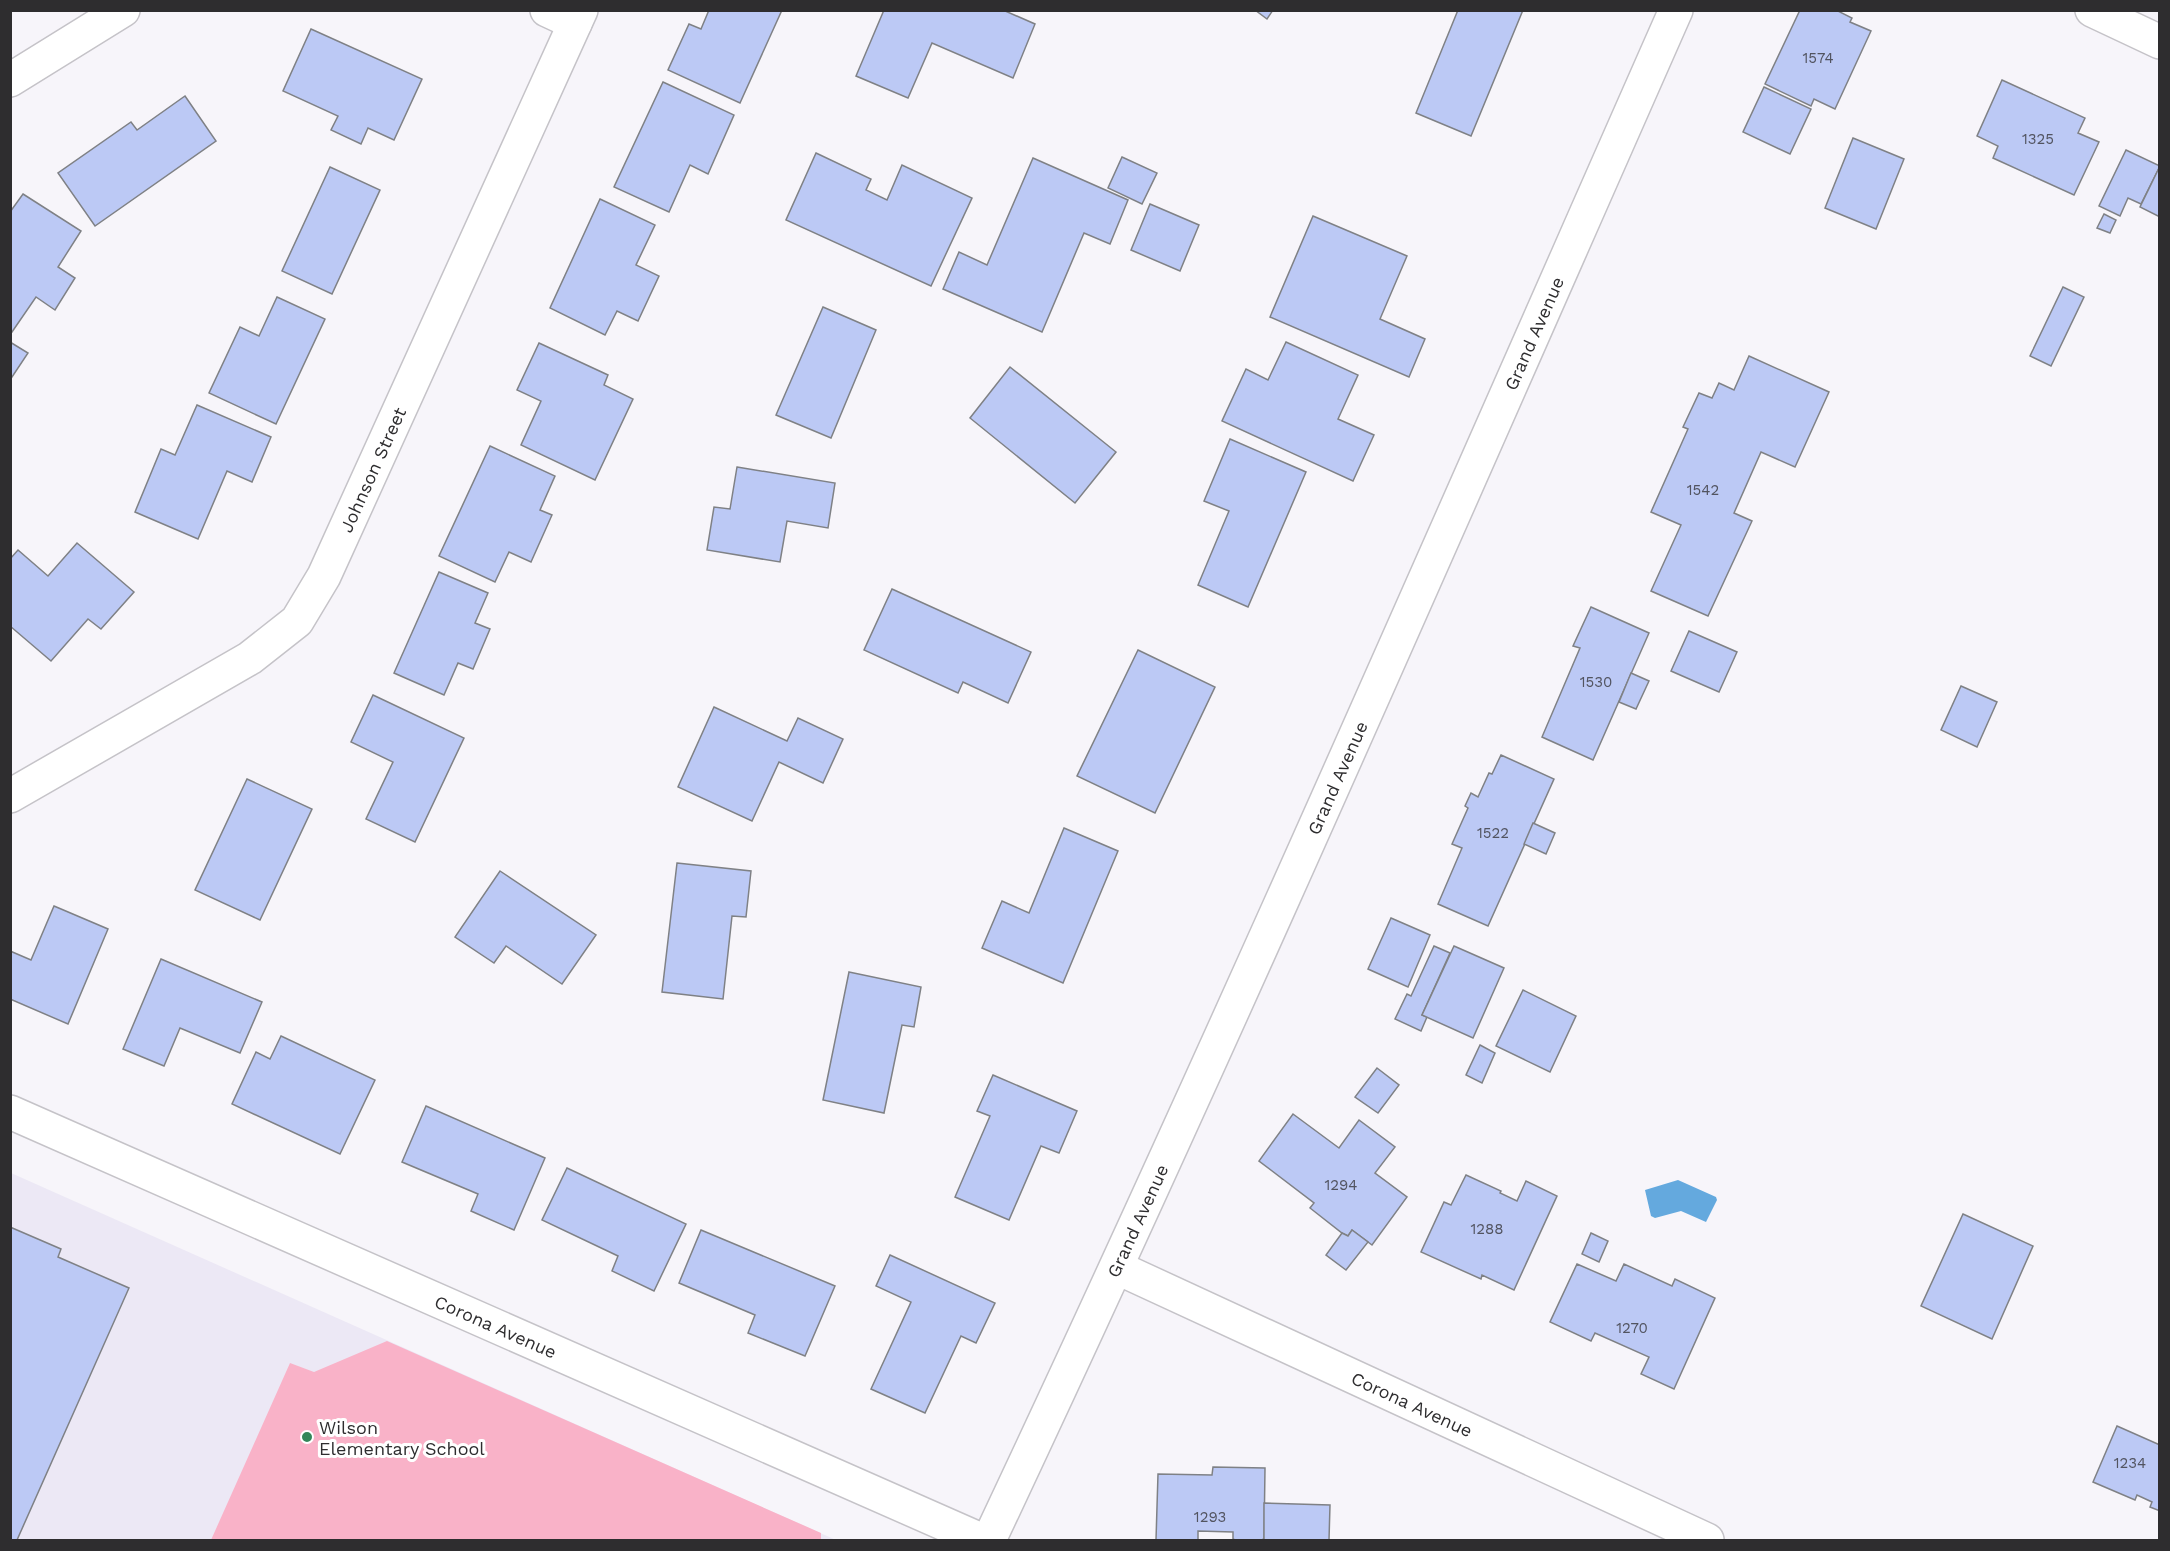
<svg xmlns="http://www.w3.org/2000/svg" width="2170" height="1551" viewBox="0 0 2170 1551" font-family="'Work Sans',sans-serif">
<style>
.built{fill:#ece8f5}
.green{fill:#f9b2c8}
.water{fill:#64a9de}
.building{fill:#bcc9f5;stroke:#7f8185;stroke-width:1.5}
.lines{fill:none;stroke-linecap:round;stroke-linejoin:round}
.minor-casing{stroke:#c5c3c8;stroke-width:36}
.minor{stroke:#fff;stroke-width:33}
.poi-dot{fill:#328659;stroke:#fff;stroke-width:2}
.labels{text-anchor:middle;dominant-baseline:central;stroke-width:6;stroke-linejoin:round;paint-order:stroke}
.number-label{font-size:15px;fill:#525460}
.street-label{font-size:18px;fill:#2e2d2f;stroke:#fff}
.poi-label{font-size:18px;fill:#2e2d2f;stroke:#fff;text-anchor:start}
</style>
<rect width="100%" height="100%" fill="#f7f5fa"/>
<polygon class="built" points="11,1173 836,1540 11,1540"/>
<polygon class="green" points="387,1341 821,1533 821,1540 211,1540 290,1363 314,1372"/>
<polygon class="water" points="1678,1180 1716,1197 1717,1200 1706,1222 1681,1211 1655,1218 1651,1216 1645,1190"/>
<g class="building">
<polygon points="709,10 782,10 740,103 668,70 689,24 701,29"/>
<polygon points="884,10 1003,10 1035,24 1013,78 932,43 908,98 856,76"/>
<polygon points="1255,10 1273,10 1267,19"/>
<polygon points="1458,10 1523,10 1471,136 1416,113"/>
<polygon points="1800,10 1836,10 1852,18 1850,22 1871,31 1835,109 1814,99 1811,106 1765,84"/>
<polygon points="311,29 422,79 394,140 368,128 361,144 331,130 338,116 283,91"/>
<polygon points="2002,80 2085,118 2078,133 2099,142 2074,195 1993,158 1998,146 1977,136"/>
<polygon points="663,82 734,115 708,174 690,165 669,212 614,187"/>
<polygon points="1764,87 1811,109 1790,154 1743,132"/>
<polygon points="185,96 216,141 95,226 58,173 131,122 137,130"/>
<polygon points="1853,138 1904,159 1876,229 1825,208"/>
<polygon points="2126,150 2160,166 2141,204 2128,198 2120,216 2099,206"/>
<polygon points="816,153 871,179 866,190 887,200 902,165 972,198 931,286 786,220"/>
<polygon points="1122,157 1157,173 1142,204 1108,188"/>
<polygon points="1033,158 1128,200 1110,244 1084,233 1042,332 943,289 959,252 987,265"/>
<polygon points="2160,166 2160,217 2140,207"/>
<polygon points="330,167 380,190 332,294 282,271"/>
<polygon points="23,194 81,231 58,267 75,278 55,310 36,297 12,332 10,331 10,212"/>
<polygon points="600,199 655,225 636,265 659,276 638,321 617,311 605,335 550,308"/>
<polygon points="1150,204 1199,225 1180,271 1131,250"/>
<polygon points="2104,214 2116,220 2110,233 2097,228"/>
<polygon points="1313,216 1407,256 1380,319 1425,339 1409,377 1270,317"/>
<polygon points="2063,287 2084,297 2051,366 2030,356"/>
<polygon points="277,297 325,319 276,424 209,393 240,327 259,336"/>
<polygon points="823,307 876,330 831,438 776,415"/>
<polygon points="10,342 28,353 10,380"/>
<polygon points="1286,342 1358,375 1338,419 1374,435 1353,481 1222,421 1246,369 1268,380"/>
<polygon points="539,343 608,375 604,385 633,399 595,480 521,445 541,401 517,390"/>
<polygon points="1749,356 1829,392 1795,467 1761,452 1734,513 1752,521 1708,616 1651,591 1681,525 1651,512 1688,429 1683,427 1699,393 1712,398 1719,383 1734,390"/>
<polygon points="1010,367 1116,452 1075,503 970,418"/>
<polygon points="197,405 271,437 252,482 227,471 198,539 135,512 161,449 175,455"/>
<polygon points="1230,439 1306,472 1248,607 1198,585 1229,511 1204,501"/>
<polygon points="490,446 555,476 540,510 552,515 531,562 509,552 495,582 439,556"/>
<polygon points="737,467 835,483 828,528 787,521 780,562 707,550 714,507 730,509"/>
<polygon points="77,543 134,592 101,629 88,619 51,661 10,626 10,559 18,550 48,576"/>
<polygon points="439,572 488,593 475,623 490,629 473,669 458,663 444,695 394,673"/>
<polygon points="892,589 1031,652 1008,703 963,682 958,693 864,650"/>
<polygon points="1591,607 1649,633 1593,760 1542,737 1580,648 1573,646"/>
<polygon points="1689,631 1737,652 1719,692 1671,671"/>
<polygon points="1138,650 1215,687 1155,813 1077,776"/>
<polygon points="1631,673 1649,681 1636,709 1619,702"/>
<polygon points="1961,686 1997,702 1977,747 1941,730"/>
<polygon points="373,695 464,738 415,842 366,819 393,762 351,742"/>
<polygon points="714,707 787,741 798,718 843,739 823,783 779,762 752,821 678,787"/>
<polygon points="1501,755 1554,779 1488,926 1438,904 1462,848 1452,844 1468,808 1465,806 1471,793 1478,797 1489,773 1492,774"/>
<polygon points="247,779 312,809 260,920 195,890"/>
<polygon points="1533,823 1555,833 1546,854 1524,844"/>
<polygon points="1064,828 1118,851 1063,983 982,948 1002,901 1029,913"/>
<polygon points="677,863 751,871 746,917 732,916 723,999 662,992"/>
<polygon points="500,871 596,935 562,984 506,946 494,963 455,937"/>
<polygon points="54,906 108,929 68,1024 10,999 10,951 31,960"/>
<polygon points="1391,918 1430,935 1408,987 1368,969"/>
<polygon points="1434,946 1450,953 1422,1015 1427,1017 1421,1031 1395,1019 1407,994 1411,996"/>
<polygon points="1454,946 1504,968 1473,1038 1422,1015"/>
<polygon points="161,959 262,1002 240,1053 180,1028 164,1066 123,1049"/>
<polygon points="849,972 921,987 914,1027 902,1025 884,1113 823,1100"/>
<polygon points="1523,990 1576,1016 1550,1072 1496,1046"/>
<polygon points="281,1036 375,1080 340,1154 232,1104 256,1052 270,1059"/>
<polygon points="1480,1045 1495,1053 1482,1083 1466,1075"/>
<polygon points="1377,1068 1399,1085 1378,1113 1355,1097"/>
<polygon points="993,1075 1077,1111 1059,1153 1041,1146 1009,1220 955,1197 990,1116 977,1111"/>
<polygon points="426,1106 545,1158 514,1230 471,1211 478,1194 402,1162"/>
<polygon points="1293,1114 1339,1148 1359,1120 1395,1147 1375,1173 1407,1197 1372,1245 1352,1230 1348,1236 1342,1233 1310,1208 1314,1203 1259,1161"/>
<polygon points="567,1168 686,1224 654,1291 612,1271 618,1256 542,1220"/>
<polygon points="1466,1175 1501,1191 1500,1193 1517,1201 1526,1181 1557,1196 1514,1290 1482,1275 1481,1279 1421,1252 1444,1202 1451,1205"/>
<polygon points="1963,1214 2033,1246 1992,1339 1921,1306"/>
<polygon points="10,1227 61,1249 58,1257 129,1288 17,1540 10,1540"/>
<polygon points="701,1230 835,1286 805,1356 748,1333 755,1315 679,1283"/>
<polygon points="1352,1230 1368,1242 1346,1270 1326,1255 1342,1233 1348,1236"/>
<polygon points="1591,1233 1608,1241 1599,1262 1582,1254"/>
<polygon points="890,1255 995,1303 976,1343 961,1336 925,1413 871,1389 911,1302 876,1286"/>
<polygon points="1577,1264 1616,1281 1624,1264 1672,1286 1675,1279 1715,1298 1674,1389 1641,1374 1649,1357 1595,1333 1591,1341 1550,1322"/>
<polygon points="2117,1426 2160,1445 2160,1511 2150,1507 2152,1502 2137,1495 2135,1500 2093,1482"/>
<polygon points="1213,1467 1265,1468 1264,1539 1262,1540 1235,1540 1233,1539 1233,1532 1198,1531 1198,1540 1156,1540 1158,1474 1212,1475"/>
<polygon points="1264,1503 1330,1505 1329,1540 1262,1540 1264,1539"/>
</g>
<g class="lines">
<g class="minor-casing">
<g id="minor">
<polyline points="547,10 575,23"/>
<polyline points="2092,10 2160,42"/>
<polyline points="10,80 123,10"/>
<path id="s1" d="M10,796L250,658L297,621L324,576L581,10"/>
<path id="s2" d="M10,1112L981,1540"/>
<path id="s3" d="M1118,1268L1707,1540"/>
<path id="s4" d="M989,1540C1227,1035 1450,522 1676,10"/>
</g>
</g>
<use href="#minor" class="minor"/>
</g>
<circle class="poi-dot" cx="307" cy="1437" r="6"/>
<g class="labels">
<g class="number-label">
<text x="1818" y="58">1574</text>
<text x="2038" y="139">1325</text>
<text x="1703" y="490">1542</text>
<text x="1596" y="682">1530</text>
<text x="1493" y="833">1522</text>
<text x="1341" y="1185">1294</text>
<text x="1487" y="1229">1288</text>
<text x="1632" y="1328">1270</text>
<text x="2130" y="1463">1234</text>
<text x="1210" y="1517">1293</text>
</g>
<g class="street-label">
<text stroke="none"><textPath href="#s4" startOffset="1324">Grand Avenue</textPath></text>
<text stroke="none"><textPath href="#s1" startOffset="506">Johnson Street</textPath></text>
<text stroke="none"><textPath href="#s4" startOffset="838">Grand Avenue</textPath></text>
<text stroke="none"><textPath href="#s4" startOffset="352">Grand Avenue</textPath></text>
<text stroke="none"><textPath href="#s2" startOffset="531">Corona Avenue</textPath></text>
<text stroke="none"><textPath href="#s3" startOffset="324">Corona Avenue</textPath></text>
</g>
<g class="poi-label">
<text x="319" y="1427">Wilson<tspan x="319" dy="21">Elementary School</tspan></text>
</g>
</g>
<rect width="2170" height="1551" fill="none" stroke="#2e2d2f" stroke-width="24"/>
</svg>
